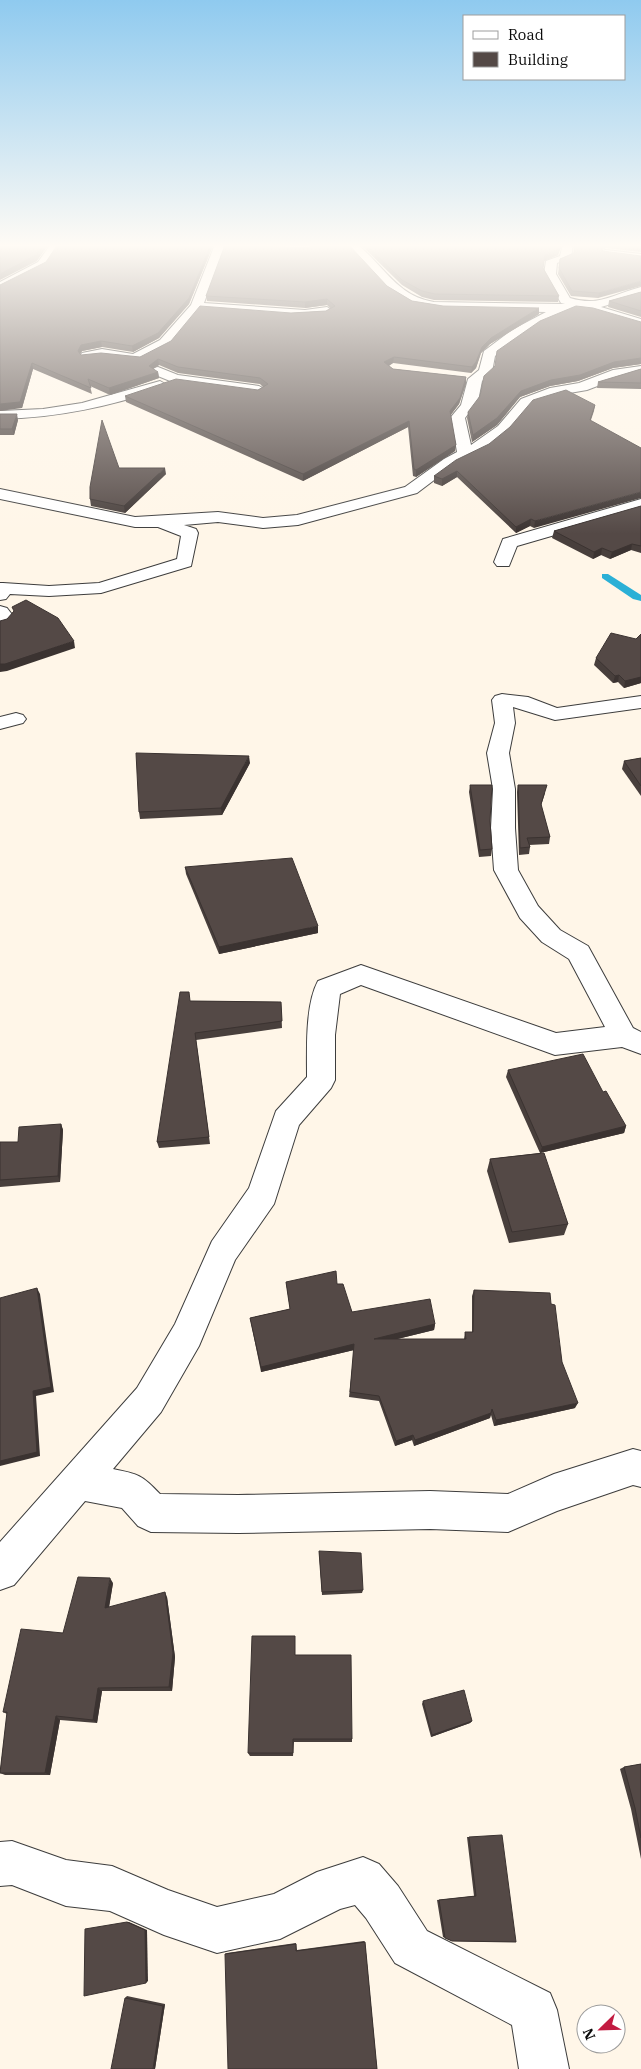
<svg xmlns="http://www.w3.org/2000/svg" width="641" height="2069" viewBox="0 0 641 2069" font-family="'IBM Plex Serif',serif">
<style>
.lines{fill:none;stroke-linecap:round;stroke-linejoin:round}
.stream{fill:#2bb0d6;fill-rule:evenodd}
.street-casing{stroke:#3d3d3d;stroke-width:2}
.street{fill:#fff;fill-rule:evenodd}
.wall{fill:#483f3c}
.shaded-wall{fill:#3b3331}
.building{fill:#544946;stroke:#3b3331}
</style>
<rect width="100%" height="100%" fill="#fff6e8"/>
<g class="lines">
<polygon class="stream" points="602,574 608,574 641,595 641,601 633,599 602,578"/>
<g class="street-casing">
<g id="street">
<polygon points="51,244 62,244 46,266 0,291 0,282 38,262"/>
<path d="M208,244L225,245L204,303L305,310L327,307L333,311C321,324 222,312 200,310L170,346L140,361L102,357L82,359L80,356L82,353L102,349L133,354L160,340L191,305L214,247Z"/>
<polygon points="245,244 329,244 308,251 249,249 245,248"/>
<path d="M345,244H357C384,266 397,296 434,302L565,304L561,303L544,274L546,261L560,256L563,244H573L571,258L557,263L556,274L570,298C600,307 613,294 641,287V295L601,307L641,319V327C623,322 604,313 586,310C558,306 516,340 495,356L492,372L482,381L478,401L465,418L471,445L498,426L521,399L550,388L579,383L613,370L641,366V374L621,377L587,390L558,395L531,405L508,432L487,449L454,465L417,493L298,525L263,528L218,522L184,525L196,529L198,533L191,566L101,593L49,596L10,594L6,599L0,600V583H3L49,586L99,583L177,559L181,536L158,527H135L0,499V489L135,517L218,512L263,518L297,515L405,487L444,459L457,452L451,417L461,405L468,379L479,370L484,351L512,330L546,312L443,310L412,305L388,290Z"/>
<polygon points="606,250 641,254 641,260 602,255 602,251"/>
<polygon points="158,367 178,375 259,386 266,390 259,394 175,383 153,374 151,371 153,368"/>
<path d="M160,381L167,385L165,388C110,406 58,418 0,419V411L43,409L82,403Z"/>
<polygon points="641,499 641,510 517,546 509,566 497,566 494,562 503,539"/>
<polygon points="0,606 7,608 14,617 7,625 0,627"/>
<path d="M502,694L528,697L557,708L641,696V708L555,720L513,707L515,723L509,753L515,789V828L518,870L538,906L560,930L588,946L633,1028L641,1032V1054L622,1047L555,1055L361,985L340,994L335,1035V1080L331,1088L299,1125L274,1204L235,1260L199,1346L161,1412L113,1469C138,1474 142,1475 160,1494L238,1495L430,1491L508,1494L554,1474L633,1449L641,1451V1487L633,1485L557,1511L508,1532L430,1529L238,1533L151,1532L138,1526L122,1508L85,1501L14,1585L0,1590V1542L137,1388L175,1324L212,1241L249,1188L276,1111L307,1077C307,1049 305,1005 318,981L361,965L556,1033L605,1027L569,959L542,942L520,918L494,870L491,828L493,789L487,753L495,723L492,700L495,696Z"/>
<polygon points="16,713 23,715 26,719 23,723 0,729 0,717"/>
<polygon points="12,1841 66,1860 112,1866 168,1890 217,1907 274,1894 317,1872 363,1857 379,1864 398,1886 427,1931 550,1993 557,2010 569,2069 519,2069 512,2025 395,1963 366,1918 355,1905 340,1909 280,1939 217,1953 164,1935 110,1911 66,1906 12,1885 0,1886 0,1842"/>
</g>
</g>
<use href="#street" class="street"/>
</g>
<g class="wall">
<polygon points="360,244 562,244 558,255 544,261 543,268 559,296 558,302 434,300 422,297 402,285"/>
<polygon points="575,244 641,244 641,252 606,248 601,250 602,251 641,256 598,298 571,296 558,274 560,259 574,253"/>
<polygon points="212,248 189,304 159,338 133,352 102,347 82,351 80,354 81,355 140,357 291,313 326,311 330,308 327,305 305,308 207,301 206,296 387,286 412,301 443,306 539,314 490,344 481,353 476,368 471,373 393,363 389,366 393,369 466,377 466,384 459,404 450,416 455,451 416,477 413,476 408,427 303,481 126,402 125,396 258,390 263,387 260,384 178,373 159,365 153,369 158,372 159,378 110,395 90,386 92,394 33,369 22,408 0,285"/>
<polygon points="641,292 641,317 608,307 609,301"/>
<polygon points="641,322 641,365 641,364 613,368 578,381 550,386 520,397 497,425 472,442 467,418 468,412"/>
<polygon points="641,369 641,389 597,388 598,382"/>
<polygon points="595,405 594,411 591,420 534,528 530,526 516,533 457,477 442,486 434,483 434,476"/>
<polygon points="0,414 18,420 14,435 0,435"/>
<polygon points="119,468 166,474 125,513 91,506 90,499"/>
<polygon points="641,506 641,553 631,550 610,559 601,555 593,559 552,538 554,531"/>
<polygon points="641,634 641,683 624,688 618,682 613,683 594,665 596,658 636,639"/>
<polygon points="641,758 641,796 622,769 624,761"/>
<polygon points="250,763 222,815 140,819 139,812"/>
<polygon points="470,785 492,849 491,856 479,857 469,792"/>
<polygon points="518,785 545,793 541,806 550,837 549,844 529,845 530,847 529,854 519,855 517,792"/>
<polygon points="185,867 318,933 219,954 186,874"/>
<polygon points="190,1001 281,1002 282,1028 196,1040 210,1144 159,1148 157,1142"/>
<polygon points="508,1070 626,1126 624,1133 540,1153 568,1224 564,1235 509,1243 487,1171 490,1159 540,1153 506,1077"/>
<polygon points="61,1124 63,1130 60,1182 0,1187 0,1142 18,1142"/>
<polygon points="286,1282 337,1284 352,1312 435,1324 434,1330 397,1339 464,1339 465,1332 472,1332 472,1296 474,1290 551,1304 562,1362 575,1408 494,1426 491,1415 490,1418 414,1446 412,1440 395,1446 379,1401 349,1397 354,1350 261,1372 250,1318 290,1309"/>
<polygon points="319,1551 363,1590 362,1593 322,1595"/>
<polygon points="113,1583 109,1607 167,1597 175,1657 172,1691 102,1691 97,1723 60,1720 50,1775 5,1775 0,1773 7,1714 3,1712 63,1633"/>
<polygon points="295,1636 295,1655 352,1739 352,1742 294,1742 293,1756 250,1756 248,1753"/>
<polygon points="423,1701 472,1721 470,1723 431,1737 422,1704"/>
<polygon points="641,1764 641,1859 631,1809 620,1769 624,1767"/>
<polygon points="467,1837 469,1837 516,1942 452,1941 443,1937 437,1900 474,1896"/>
<polygon points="364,1941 365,1942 377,2069 225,1954 227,1953 296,1943 297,1950"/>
<polygon points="127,1996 165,2004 155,2069 125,1998"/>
</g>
<g class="shaded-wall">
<polygon points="44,244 49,244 37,261 0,280 0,274"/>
<polygon points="211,244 212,248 189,304 159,338 133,352 132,346"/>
<polygon points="561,244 562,244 558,255 544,261 545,255"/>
<polygon points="607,244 606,248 601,250 601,245"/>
<polygon points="641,281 641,286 598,298 599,293"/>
<polygon points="327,299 327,305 305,308 305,302"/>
<polygon points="539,308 539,314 490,344 481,353 476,368 471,373 472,367 482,347 491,338"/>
<polygon points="101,341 102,347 82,351 78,357 78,351 81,345"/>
<polygon points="394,357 393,363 384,368 384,362"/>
<polygon points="641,358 641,364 613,368 578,381 550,386 520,397 497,425 472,442 473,435 521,391 551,380 614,362"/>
<polygon points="158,359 159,365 149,372 149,366"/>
<polygon points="32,363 33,369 22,408 0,411 0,404"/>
<polygon points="158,372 159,378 110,395 109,388"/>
<polygon points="466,377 466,384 459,404 449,417 450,411"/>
<polygon points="17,414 18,420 14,435 12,429"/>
<polygon points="409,421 408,427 303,481 303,474"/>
<polygon points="456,445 455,451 416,477 416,470"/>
<polygon points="165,468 166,474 125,513 124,506"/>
<polygon points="457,471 457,477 442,486 442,479"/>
<polygon points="641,492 641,498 534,528 535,521"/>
<polygon points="531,519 530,526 516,533 516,527"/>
<polygon points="632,544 631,550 610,559 612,552"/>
<polygon points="602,548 601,555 593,559 594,552"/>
<polygon points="74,641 75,648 7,671 0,672 0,664"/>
<polygon points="619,675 618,682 613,683 615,676"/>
<polygon points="641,677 641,683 624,688 625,681"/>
<polygon points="249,756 250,763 222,815 221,808"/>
<polygon points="318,926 318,933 219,954 219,947"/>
<polygon points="61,1124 63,1130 60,1182 58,1176"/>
<polygon points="626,1126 624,1133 540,1153 542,1147"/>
<polygon points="37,1288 40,1294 54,1392 36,1396 40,1456 0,1466 0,1461 33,1391"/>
<polygon points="435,1324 434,1330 373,1345 374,1339"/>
<polygon points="354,1344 354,1350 261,1372 261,1367"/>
<polygon points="578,1403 575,1408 494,1426 496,1420"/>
<polygon points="491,1413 490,1418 414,1446 415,1440"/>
<polygon points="413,1435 412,1440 395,1446 396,1441"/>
<polygon points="110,1578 113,1583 108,1613 105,1608"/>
<polygon points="165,1592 167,1597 175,1657 172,1691 169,1687"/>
<polygon points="98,1688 102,1691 97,1723 93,1720"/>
<polygon points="56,1716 60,1720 50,1775 45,1773"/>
<polygon points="472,1721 470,1723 431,1737 432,1735"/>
<polygon points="127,1922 129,1922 147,1930 148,1981 146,1983"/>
<polygon points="165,2004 155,2069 153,2069 163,2006"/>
</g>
<g class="building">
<polygon points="0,244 44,244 36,255 0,274"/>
<polygon points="58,244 211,244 189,298 158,333 132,346 101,341 81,345 78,351 81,355 101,353 140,357 171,341 200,306 291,313 326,311 335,306 327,299 305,302 206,296 225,245 308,248 316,244 348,244 387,286 412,301 443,306 539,308 491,338 482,347 476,362 472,367 394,357 384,362 393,369 466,377 460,398 450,411 456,445 416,470 414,469 409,421 303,474 125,396 176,379 258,390 268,384 260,378 178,367 158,359 149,366 158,372 109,388 88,379 91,388 32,363 20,402 0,404 0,285 46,262"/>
<polygon points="365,244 561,244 559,249 545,255 543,268 559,296 435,294 422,291 402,280"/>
<polygon points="575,244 603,244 601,245 602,251 641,256 641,281 599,293 572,291 559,268 560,259 574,253"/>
<polygon points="619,244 641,244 641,247"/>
<polygon points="641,292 641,311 609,301"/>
<polygon points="576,306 593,308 641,322 641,358 614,362 580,375 551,380 521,391 497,418 473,435 468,412 480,396 484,376 495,366 497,351 540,321"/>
<polygon points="641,369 641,383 598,382"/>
<polygon points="566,390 595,405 590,420 641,448 641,492 535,521 531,519 516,527 457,471 442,479 434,476 456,460 489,444 510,427 533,400"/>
<polygon points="0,414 17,414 12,429 0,429"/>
<polygon points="102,420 119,468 165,468 124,506 90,499 90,487"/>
<polygon points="641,506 641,546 632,544 612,552 602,548 594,552 554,531"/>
<polygon points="26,600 58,618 74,641 5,664 0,664 0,621 7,619 14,611 12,607"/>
<polygon points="611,633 636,639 641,634 641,677 625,681 619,675 615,676 596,658"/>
<polygon points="136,753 249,756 221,808 139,812"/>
<polygon points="641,758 641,786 624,761"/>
<polygon points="470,785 492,785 490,821 492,849 480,850"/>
<polygon points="518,785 547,785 541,804 550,837 527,838 530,847 520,848"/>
<polygon points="292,858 318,926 219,947 185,867"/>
<polygon points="180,992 189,992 190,1001 281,1002 282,1021 195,1033 209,1137 157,1142"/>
<polygon points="583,1054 603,1092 606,1091 626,1126 542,1147 508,1070"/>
<polygon points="61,1124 58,1176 0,1180 0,1142 18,1142 19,1127"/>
<polygon points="544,1153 568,1224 512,1232 490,1159"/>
<polygon points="336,1271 337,1284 343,1284 352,1312 430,1299 435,1324 374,1339 466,1339 465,1332 473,1332 474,1290 550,1293 551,1304 555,1305 562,1362 578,1403 496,1420 492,1409 491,1413 415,1440 413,1435 396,1441 379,1396 350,1392 354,1344 261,1367 250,1318 290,1309 286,1282"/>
<polygon points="37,1288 51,1387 33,1391 37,1452 0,1461 0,1298"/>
<polygon points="319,1551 361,1553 363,1590 322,1592"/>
<polygon points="78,1577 110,1578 105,1608 165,1592 173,1653 169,1687 98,1688 93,1720 56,1716 45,1773 0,1773 7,1712 3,1712 21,1629 63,1633"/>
<polygon points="252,1636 295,1636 295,1655 351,1655 352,1739 293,1739 293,1753 248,1753"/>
<polygon points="464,1690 472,1721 432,1735 423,1701"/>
<polygon points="641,1764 641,1838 635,1808 624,1767"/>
<polygon points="502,1835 516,1942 452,1941 445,1938 439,1900 476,1896 469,1837"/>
<polygon points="127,1922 145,1930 146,1983 84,1996 85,1929"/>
<polygon points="365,1942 377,2069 228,2069 225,1954 296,1944 296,1951"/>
<polygon points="125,1998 163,2006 153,2069 111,2069"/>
</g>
<linearGradient id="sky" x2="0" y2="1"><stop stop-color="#8fcaef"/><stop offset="0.46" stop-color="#fffbf5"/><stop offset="1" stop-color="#fffbf5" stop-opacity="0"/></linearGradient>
<rect width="641" height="534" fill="url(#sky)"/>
<rect x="463" y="15" width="162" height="65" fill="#ffffff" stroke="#9d9d9d"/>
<rect x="473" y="31" width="25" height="8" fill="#ffffff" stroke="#9d9d9d"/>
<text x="508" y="40" font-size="15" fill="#0a0a0a">Road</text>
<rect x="473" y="52" width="25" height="15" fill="#544946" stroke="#9d9d9d"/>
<text x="508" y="65" font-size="15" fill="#0a0a0a">Building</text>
<g transform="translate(601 2029) rotate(247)"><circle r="24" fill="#ffffff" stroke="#9d9d9d"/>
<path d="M0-4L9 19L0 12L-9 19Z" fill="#c21b41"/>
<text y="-8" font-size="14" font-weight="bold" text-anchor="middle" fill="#0a0a0a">N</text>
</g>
</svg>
